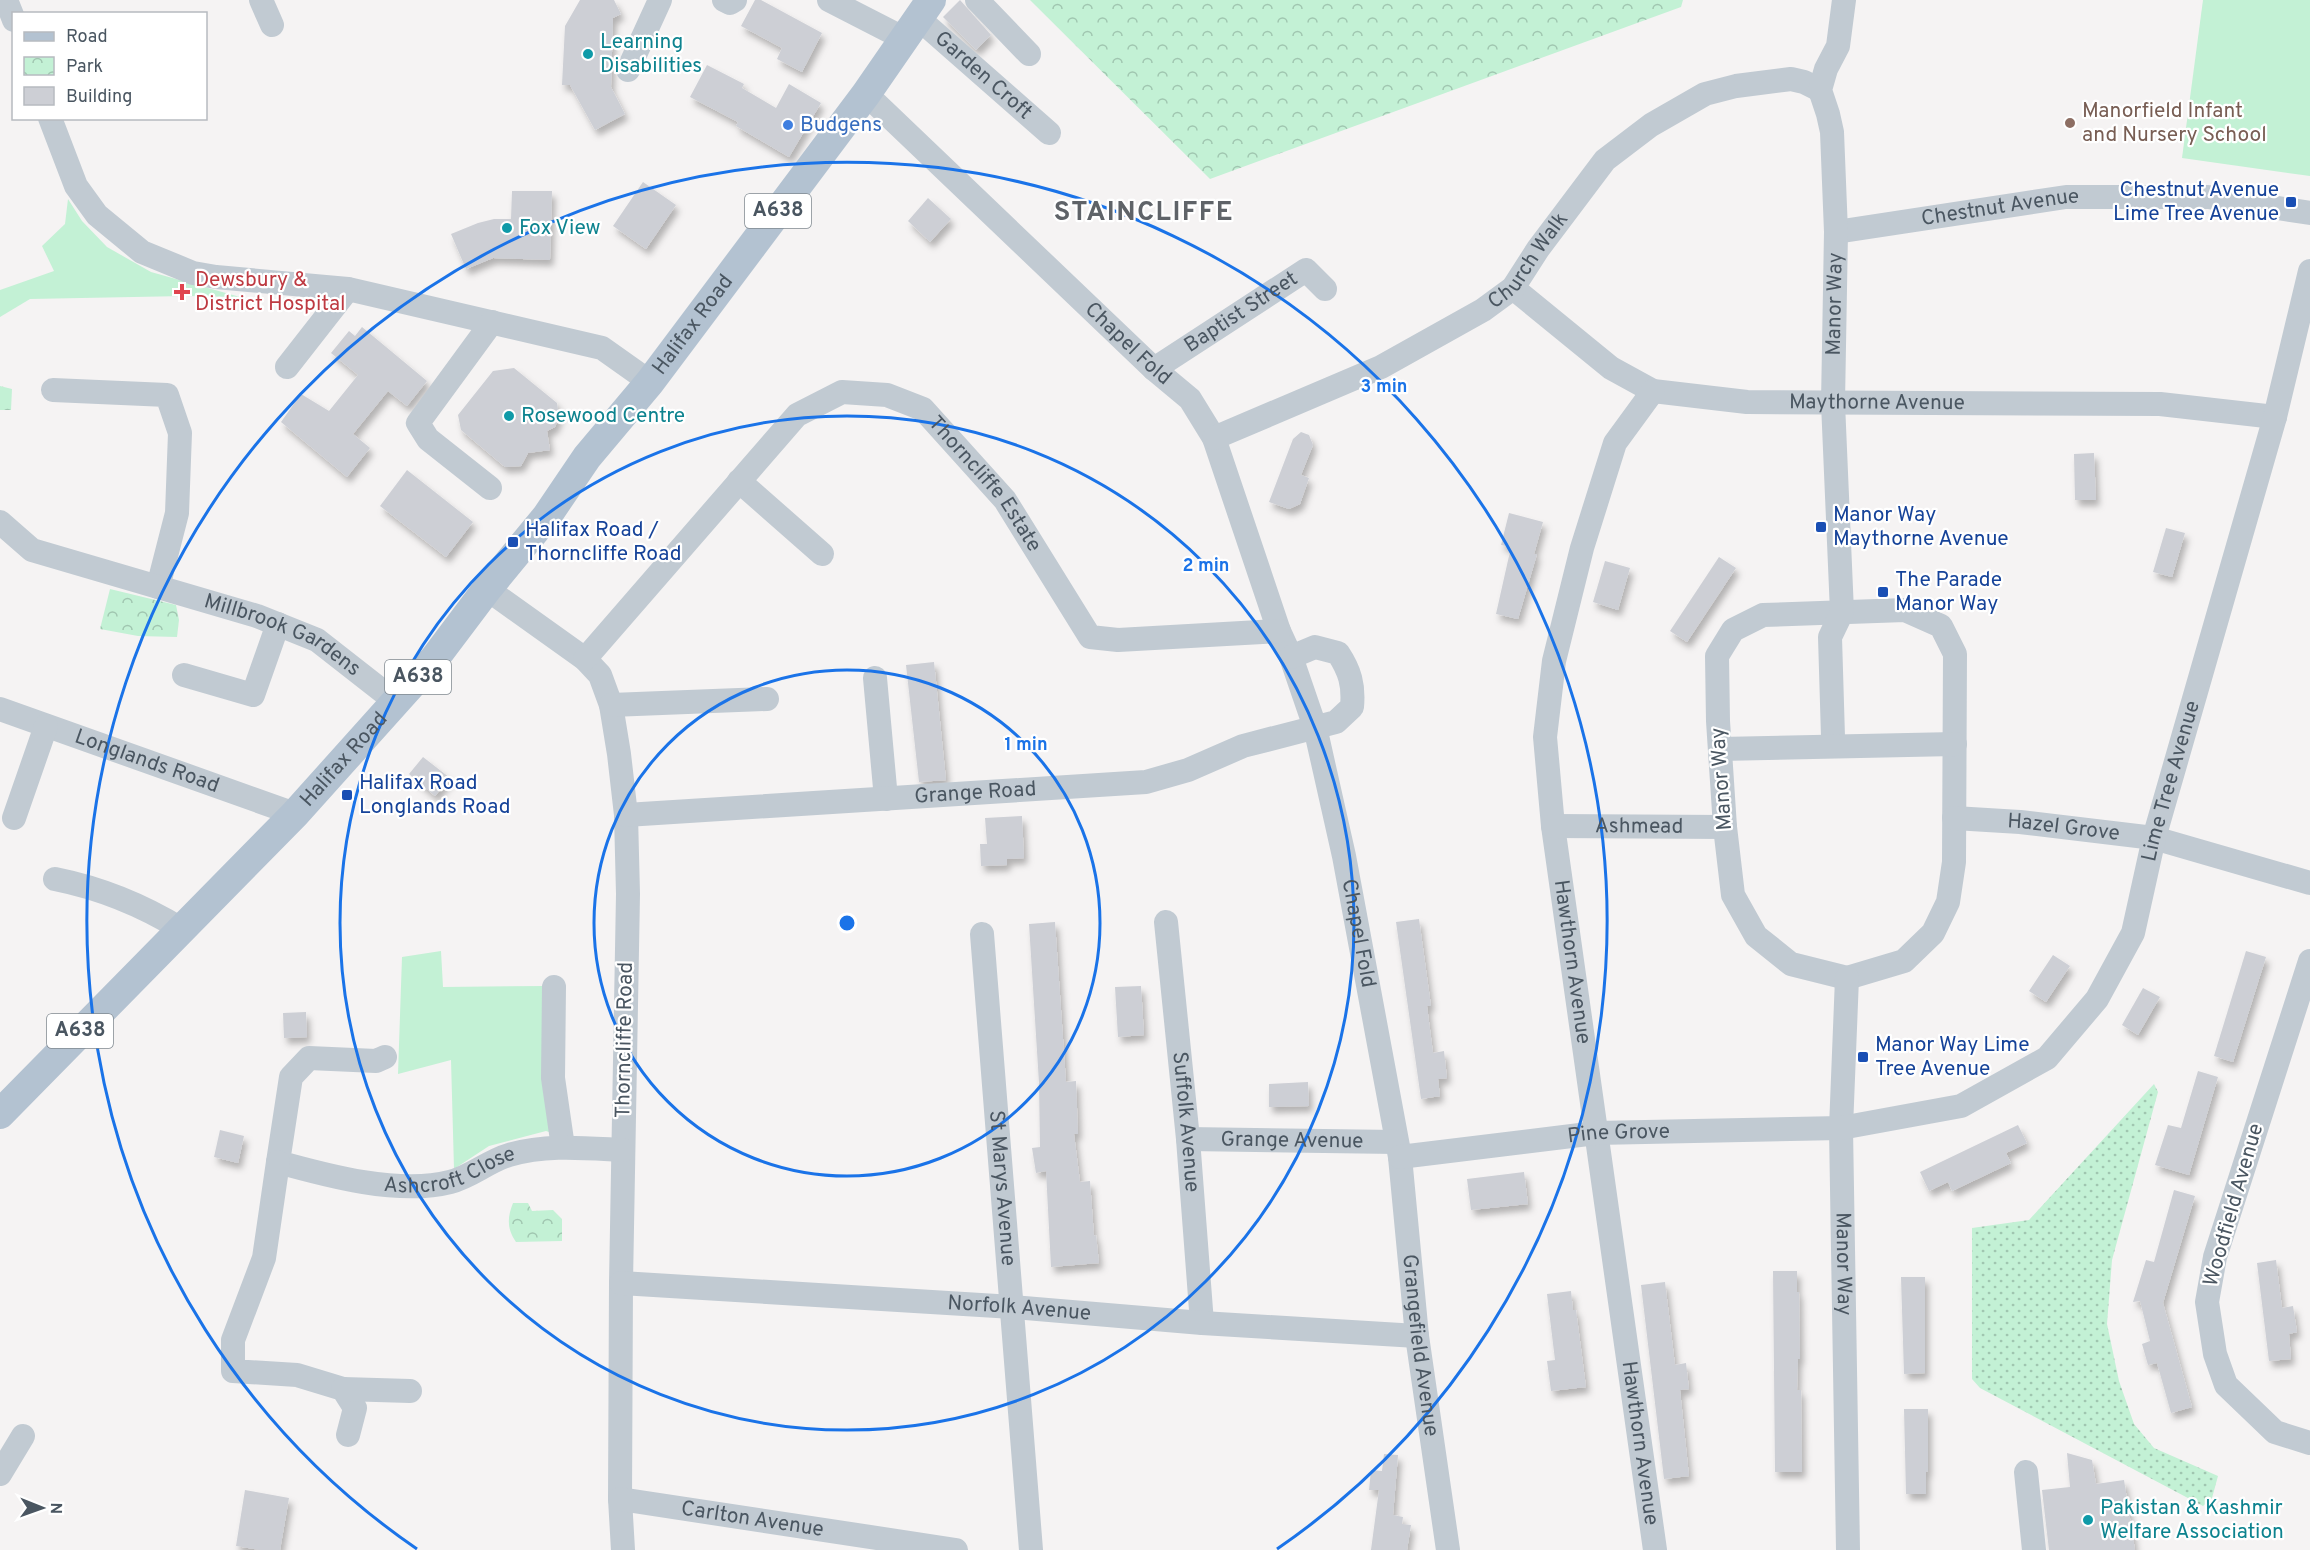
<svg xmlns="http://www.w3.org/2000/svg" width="2310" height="1550" font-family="Overpass,sans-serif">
<defs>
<pattern id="park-crowns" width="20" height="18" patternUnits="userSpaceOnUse" patternTransform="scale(1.5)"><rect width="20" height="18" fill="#c3f1d5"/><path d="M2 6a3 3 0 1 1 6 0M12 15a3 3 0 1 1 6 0" fill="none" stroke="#a0c6b0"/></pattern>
<pattern id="garden-dots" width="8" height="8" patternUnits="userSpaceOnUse" patternTransform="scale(1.5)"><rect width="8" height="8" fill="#c3f1d5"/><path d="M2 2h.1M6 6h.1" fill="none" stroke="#a0c6b0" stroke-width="1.8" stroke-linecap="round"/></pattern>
<filter id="shadow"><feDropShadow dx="3.5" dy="6" stdDeviation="3" flood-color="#0004"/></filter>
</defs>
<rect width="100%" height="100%" fill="#f5f3f3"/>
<!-- grass -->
<g fill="#c3f1d5">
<path d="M2203,0h107v176l-128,-18z"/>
<path d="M68,199l14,22 25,26 44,25 89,25 -55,-1 -155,3 -30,18v-27l54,-19 -12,-25 23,-22z"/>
<path d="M441,951l2,36 102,-1 7,147 -6,-2 -57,15 -35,23 -3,-109 -53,14 4,-117z"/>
</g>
<!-- park -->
<g fill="url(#park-crowns)">
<path d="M1030,0h653l-2,7 -471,172z"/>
<path d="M0,386l12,3 -1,21h-11z"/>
<path d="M110,589l66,16 3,15 -2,17 -39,-1 -38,-7z"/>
<path d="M513,1203h15l4,8 21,-1 9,9v22l-46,1c-9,-13 -9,-24 -3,-39z"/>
</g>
<!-- garden -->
<path fill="url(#garden-dots)" d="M2154,1084l4,8 -46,168 -5,64 12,57 15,43 20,24 64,28 -6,22 -9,8 -223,-118 -8,-9v-151l57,-8z"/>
<!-- building -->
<g fill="#cdcfd5" filter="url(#shadow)">
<path d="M580,0h34l7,14 -8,4 -2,69 14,27 -30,16 -25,-45h-8l3,-59z"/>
<path d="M755,0h6l61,33 -20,39 -25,-13 5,-11 -41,-22z"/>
<path d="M960,0l31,35 -15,15 -33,-33z"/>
<path d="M707,65l37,19 -2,4 34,20 13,-24 32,19 -32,54 -53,-31 2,-4 -48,-25z"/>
<path d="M643,182l33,23 -30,44 -33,-23z"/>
<path d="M512,191h40l-2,69 -57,-2 -27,11 -15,-35 27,-11 16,-4h17z"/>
<path d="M928,198l23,21 -21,23 -22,-21z"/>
<path d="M362,327l65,54 -20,25 -19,-15 -35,43 17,14 -23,29 -66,-55 20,-28 28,17 29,-36 -27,-22 18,-22 6,5z"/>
<path d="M514,368l43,35 2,14 -4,10 -8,4 3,19 -22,3 -7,13 -16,1 -44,-37 -3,-15 35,-44z"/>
<path d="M1301,432l8,3 4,10 -12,30 8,3 -9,26 -11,5 -20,-7 24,-63z"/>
<path d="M2094,453l2,47h-21l-1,-46z"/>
<path d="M407,470l66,52 -27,35 -66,-51z"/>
<path d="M1509,513l34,9 -9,32h3l-19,65 -22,-5 15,-67 -10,-2z"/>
<path d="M2166,528l19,5 -13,44 -19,-5z"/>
<path d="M1719,557l17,11 -49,74 -17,-11z"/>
<path d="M1605,561l25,7 -12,42 -25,-8z"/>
<path d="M934,662l12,118 -27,2 -13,-117z"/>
<path d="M423,757l27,21 -15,18 -26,-22z"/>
<path d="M1022,816l2,42 -17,1v6l-26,1 -1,-22h7l-2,-26z"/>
<path d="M1419,919l12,87h-4l6,47 11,-2 3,27 -9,1 2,17 -19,3 -25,-177z"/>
<path d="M1055,922l11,160 10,-1 2,53h-4l6,48 10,-1 4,55 2,-1 3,28 -48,4 -5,-96 -10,2 -4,-25 8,-1 -1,-64 -10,-159z"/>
<path d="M2246,951l20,6 -33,105 -19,-6z"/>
<path d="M2053,955l17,11 -24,36 -17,-11z"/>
<path d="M1141,986l3,49 -26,2 -3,-50z"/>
<path d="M2143,988l17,9 -22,38 -16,-10z"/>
<path d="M306,1012l1,25 -23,1 -1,-25z"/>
<path d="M2198,1071l20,6 -29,98 -34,-10 13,-40 13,3z"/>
<path d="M1308,1082l1,24 -40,1v-23z"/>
<path d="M2018,1125l9,18 -21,10 5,10 -59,28 -4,-9 -19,9 -9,-19z"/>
<path d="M220,1130l24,6 -6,27 -24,-6z"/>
<path d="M1524,1172l4,32 -57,6 -4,-31z"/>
<path d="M2174,1190l21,6 -32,107 29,104 -21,6 -14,-50 -9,2 -6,-21 8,-3 -10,-40 -7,1 13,-42 8,2z"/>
<path d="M2276,1260l6,48 11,-2 4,26 -8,2 2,25 -22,2 -12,-98z"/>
<path d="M1773,1271h24v21h2l1,67h-2l-1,31h4l1,82h-27z"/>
<path d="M1901,1277h24v96l-21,1z"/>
<path d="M1665,1282l10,83 11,-2 3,26 -9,1 9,86 -25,3 -23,-194z"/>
<path d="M1571,1291l2,19h3l10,77 -35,4 -4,-30 8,-1 -8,-66z"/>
<path d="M1904,1409h24v62l-2,1v22h-20z"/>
<path d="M2067,1453l25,7 4,24 28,-4 11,70h-86l-7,-60 28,-3z"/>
<path d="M1384,1454l14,1 -5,60 10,2 -1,7 9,1 -4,25h-36l8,-60h-10l2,-20 11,1z"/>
<path d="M245,1490l44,8 -9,52h-20l-24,-4z"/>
</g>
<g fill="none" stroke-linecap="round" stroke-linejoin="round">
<!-- minor -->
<g stroke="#c1cad2" stroke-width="24">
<path d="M6,0l8,20"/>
<path d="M261,0l11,25"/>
<path d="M724,0l6,3 5,-3"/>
<path d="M829,0l74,38"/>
<path d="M977,0l52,54"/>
<path id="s1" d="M918,18l131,115"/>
<path d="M628,70l32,-70"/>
<path id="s2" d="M866,94l288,275 36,30 24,39 65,193 12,26 24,70 29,129 56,301 17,179 31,214"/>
<path d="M50,118l26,68 21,29 45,37 51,21 23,4 132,12 254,59 48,34"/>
<path id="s3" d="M1836,232l230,-35h142l102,16"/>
<path id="s4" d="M1513,288l98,80 42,23 94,11 413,2 115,13"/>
<path d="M287,367l61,-78"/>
<path id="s5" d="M1154,369l152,-99 19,19"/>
<path d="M53,390l114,5 13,38 -3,80 -19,74"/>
<path id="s6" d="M1653,391l-38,52 -33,105 -28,113 -9,76 8,89 102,724"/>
<path id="s7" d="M1214,438l167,-71 102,-57 30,-22 25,-39 67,-89 46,-35 54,-31 31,-8 55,-7 13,3 16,8"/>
<path d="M739,481l83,73"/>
<path d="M490,488l-62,-49 -10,-16 74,-101"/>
<path id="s8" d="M0,522l32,28 225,66 60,24 78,61"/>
<path d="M487,589l98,70 15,16 11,30 8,49 7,61 2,79 -7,389 -1,216 3,51"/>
<path d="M1905,610l36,16 14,28 -1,208 -6,40 -15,31 -29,28 -57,17 -56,-14 -35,-28 -23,-41 -8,-68 -7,-106 -1,-65 16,-26 30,-15z"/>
<path id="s9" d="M585,659l212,-244 45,-23 45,3 36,14 82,91 85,137 28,3 161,-9"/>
<path d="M184,675l69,20 25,-71"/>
<path d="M875,678l11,121"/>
<path d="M611,705l156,-6"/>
<path id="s10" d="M0,709l295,105"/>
<path id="s11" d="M1833,737l-3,-100 12,-25 -9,-209 3,-171 -4,-100 -4,-18 -8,-24 6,-21 12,-23 6,-46"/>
<path d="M1720,749l235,-5"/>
<path id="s12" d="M626,815l520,-33 42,-12 55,-24 93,-24 16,-15c2,-22 -2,-36 -14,-54l-23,-6 -24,10"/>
<path d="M14,818l32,-92"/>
<path id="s13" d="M1954,818l66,4 134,16 156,45"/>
<path id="s14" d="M1553,826l172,1"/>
<path d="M55,879c45,9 87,26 126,50"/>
<path id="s15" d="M1166,922l22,217 14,184"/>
<path id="s16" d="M982,934l49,616"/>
<path d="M2310,961l-95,296 -8,45 8,52 11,31 49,47 35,11"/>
<path id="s17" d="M1847,978l-6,150 7,422"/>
<path d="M554,987l-1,91 10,69"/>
<path id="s18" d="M385,1057l-9,4 -67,-3 -18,19 -13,85c50,14 121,33 172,20 21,-5 38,-21 59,-27 37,-11 75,-7 114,-5"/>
<path id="s19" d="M1188,1139l208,3"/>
<path id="s20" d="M1400,1157l196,-24 245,-5 120,-22 86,-48 50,-59 36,-66 21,-95 121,-421 35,-146"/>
<path d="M278,1162l-14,96 -31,82v31l64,4 46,14 12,19 -7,27"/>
<path id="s21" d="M621,1283l392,24 189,16 215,13"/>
<path d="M343,1389l67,2"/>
<path d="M2026,1472l8,78"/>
<path d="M0,1474l23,-38"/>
<path id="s22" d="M620,1499l336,51"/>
</g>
<!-- major -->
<path stroke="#b3c2d1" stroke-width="30" id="s23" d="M0,1114l295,-300 140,-156 52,-69 60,-73 40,-59 63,-75 216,-288 65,-94"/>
</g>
<!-- distance rings -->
<g fill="none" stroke="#1a73e8" stroke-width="3">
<circle cx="847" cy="923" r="253"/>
<circle cx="847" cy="923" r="507"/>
<path d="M417 1549A760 760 0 1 1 1277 1549"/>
</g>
<!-- markers -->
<g fill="#0f9aa8" stroke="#fff" stroke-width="2">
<circle cx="588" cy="54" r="6"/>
<circle cx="507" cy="228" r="6"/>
<circle cx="509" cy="416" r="6"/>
<circle cx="2088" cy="1520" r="6"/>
</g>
<circle fill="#8d6e63" stroke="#fff" stroke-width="2" cx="2070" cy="123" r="6"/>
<circle fill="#3f7fe0" stroke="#fff" stroke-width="2" cx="788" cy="125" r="6"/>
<g fill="#1a4fb4" stroke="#fff" stroke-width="2">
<rect x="2285" y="196" width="12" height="12" rx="3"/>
<rect x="1815" y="521" width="12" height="12" rx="3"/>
<rect x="507" y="536" width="12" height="12" rx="3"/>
<rect x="1877" y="586" width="12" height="12" rx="3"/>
<rect x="341" y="789" width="12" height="12" rx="3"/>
<rect x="1857" y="1051" width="12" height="12" rx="3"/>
</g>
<path fill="#e0444e" stroke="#fff" stroke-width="2" d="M179 283h6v6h6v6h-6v6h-6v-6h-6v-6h6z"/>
<g text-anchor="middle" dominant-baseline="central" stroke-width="4.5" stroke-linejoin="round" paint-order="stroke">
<!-- shield labels -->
<g fill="#fff" stroke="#808990" stroke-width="1.5">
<rect x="745" y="194" width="66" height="34" rx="4.5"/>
<rect x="385" y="660" width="66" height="34" rx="4.5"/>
<rect x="47" y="1014" width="66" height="34" rx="4.5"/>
</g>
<g font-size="20" font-weight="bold" fill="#4a5661">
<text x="778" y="211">A638</text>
<text x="418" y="677">A638</text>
<text x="80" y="1031">A638</text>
</g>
<!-- culture labels -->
<g font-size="21" fill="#0d838f" stroke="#fff" text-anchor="start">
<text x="600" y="42">Learning<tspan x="600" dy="24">Disabilities</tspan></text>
<text x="519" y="228">Fox View</text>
<text x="521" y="416">Rosewood Centre</text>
<text x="2100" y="1508">Pakistan &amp; Kashmir<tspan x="2100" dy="24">Welfare Association</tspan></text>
</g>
<!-- street labels -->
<g font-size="21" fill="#4a5661" stroke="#fff">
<text stroke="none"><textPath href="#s1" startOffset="87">Garden Croft</textPath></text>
<text stroke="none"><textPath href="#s3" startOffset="166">Chestnut Avenue</textPath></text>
<text stroke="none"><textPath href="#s7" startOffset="366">Church Walk</textPath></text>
<text stroke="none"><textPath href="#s11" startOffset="436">Manor Way</textPath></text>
<text stroke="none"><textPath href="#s5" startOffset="104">Baptist Street</textPath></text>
<text stroke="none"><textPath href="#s23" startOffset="1052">Halifax Road</textPath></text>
<text stroke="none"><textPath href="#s2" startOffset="362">Chapel Fold</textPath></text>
<text stroke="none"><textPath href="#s4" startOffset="399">Maythorne Avenue</textPath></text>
<text stroke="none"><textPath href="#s9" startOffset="555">Thorncliffe Estate</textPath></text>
<text stroke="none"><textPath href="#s8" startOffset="308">Millbrook Gardens</textPath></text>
<text stroke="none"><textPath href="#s23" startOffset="494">Halifax Road</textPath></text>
<text stroke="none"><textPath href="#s10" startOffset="156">Longlands Road</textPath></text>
<text transform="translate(1722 779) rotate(-94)">Manor Way</text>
<text stroke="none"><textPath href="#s20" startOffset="972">Lime Tree Avenue</textPath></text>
<text stroke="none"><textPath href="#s12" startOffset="350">Grange Road</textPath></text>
<text stroke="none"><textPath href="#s14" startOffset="86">Ashmead</textPath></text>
<text stroke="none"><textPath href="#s13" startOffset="110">Hazel Grove</textPath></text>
<text stroke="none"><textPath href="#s2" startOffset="1008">Chapel Fold</textPath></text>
<text stroke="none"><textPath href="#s6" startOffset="594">Hawthorn Avenue</textPath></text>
<text transform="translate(625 1040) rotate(-89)">Thorncliffe Road</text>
<text stroke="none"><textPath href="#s15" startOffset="201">Suffolk Avenue</textPath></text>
<text stroke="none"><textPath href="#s20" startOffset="220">Pine Grove</textPath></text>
<text stroke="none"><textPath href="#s19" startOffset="104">Grange Avenue</textPath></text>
<text stroke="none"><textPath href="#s18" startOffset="366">Ashcroft Close</textPath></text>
<text stroke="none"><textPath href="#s16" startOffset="255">St Marys Avenue</textPath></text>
<text transform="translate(2234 1205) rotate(-74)">Woodfield Avenue</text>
<text stroke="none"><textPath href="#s17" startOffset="286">Manor Way</textPath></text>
<text stroke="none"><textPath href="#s21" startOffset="399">Norfolk Avenue</textPath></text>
<text stroke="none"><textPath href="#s2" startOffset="1425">Grangefield Avenue</textPath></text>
<text stroke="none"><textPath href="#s6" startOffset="1080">Hawthorn Avenue</textPath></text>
<text stroke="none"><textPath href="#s22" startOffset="134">Carlton Avenue</textPath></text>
</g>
<!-- education labels -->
<g font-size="21" fill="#785e54" stroke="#fff" text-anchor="start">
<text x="2082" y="111">Manorfield Infant<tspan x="2082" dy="24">and Nursery School</tspan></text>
</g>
<!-- shop labels -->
<g font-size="21" fill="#366cbe" stroke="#fff" text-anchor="start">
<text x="800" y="125">Budgens</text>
</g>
<!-- transit labels -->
<g font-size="21" fill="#164399" stroke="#fff" text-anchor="start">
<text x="2279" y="190" text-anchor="end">Chestnut Avenue<tspan x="2279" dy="24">Lime Tree Avenue</tspan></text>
<text x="1833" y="515">Manor Way<tspan x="1833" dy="24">Maythorne Avenue</tspan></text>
<text x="525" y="530">Halifax Road /<tspan x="525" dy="24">Thorncliffe Road</tspan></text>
<text x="1895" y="580">The Parade<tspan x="1895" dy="24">Manor Way</tspan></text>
<text x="359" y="783">Halifax Road<tspan x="359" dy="24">Longlands Road</tspan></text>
<text x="1875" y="1045">Manor Way Lime<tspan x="1875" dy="24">Tree Avenue</tspan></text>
</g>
<!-- health labels -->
<g font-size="21" fill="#be3a42" stroke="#fff" text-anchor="start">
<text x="195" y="280">Dewsbury &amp;<tspan x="195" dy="24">District Hospital</tspan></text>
</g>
<!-- district labels -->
<g font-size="27" font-weight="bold" letter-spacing="1.5" fill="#5f6368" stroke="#fff">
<text x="1144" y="213">STAINCLIFFE</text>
</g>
</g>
<circle cx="847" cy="923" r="9" fill="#1a73e8" stroke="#fff" stroke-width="3"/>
<g font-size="18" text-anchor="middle" font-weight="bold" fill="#1a73e8" stroke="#fff" stroke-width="4.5" stroke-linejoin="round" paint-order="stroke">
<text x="1384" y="392">3 min</text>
<text x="1206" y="571">2 min</text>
<text x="1026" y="750">1 min</text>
</g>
<!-- legend -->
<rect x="12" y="12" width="195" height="108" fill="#ffffff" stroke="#b7bbc0" stroke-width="1.5"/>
<rect x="24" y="32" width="30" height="9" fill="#b3c2d1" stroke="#b7bbc0" stroke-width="1.5"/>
<text x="66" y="42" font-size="18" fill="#4a5661">Road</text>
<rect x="24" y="57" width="30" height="18" fill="url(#park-crowns)" stroke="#b7bbc0" stroke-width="1.5"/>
<text x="66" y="72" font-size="18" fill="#4a5661">Park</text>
<rect x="24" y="87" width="30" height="18" fill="#cdcfd5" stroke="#b7bbc0" stroke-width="1.5"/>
<text x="66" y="102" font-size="18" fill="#4a5661">Building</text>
<!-- north arrow -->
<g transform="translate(42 1508) rotate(91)" stroke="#ffffff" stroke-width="4.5" paint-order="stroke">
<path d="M0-4.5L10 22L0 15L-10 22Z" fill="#4a5661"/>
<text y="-9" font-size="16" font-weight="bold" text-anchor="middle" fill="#4a5661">N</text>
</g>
</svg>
